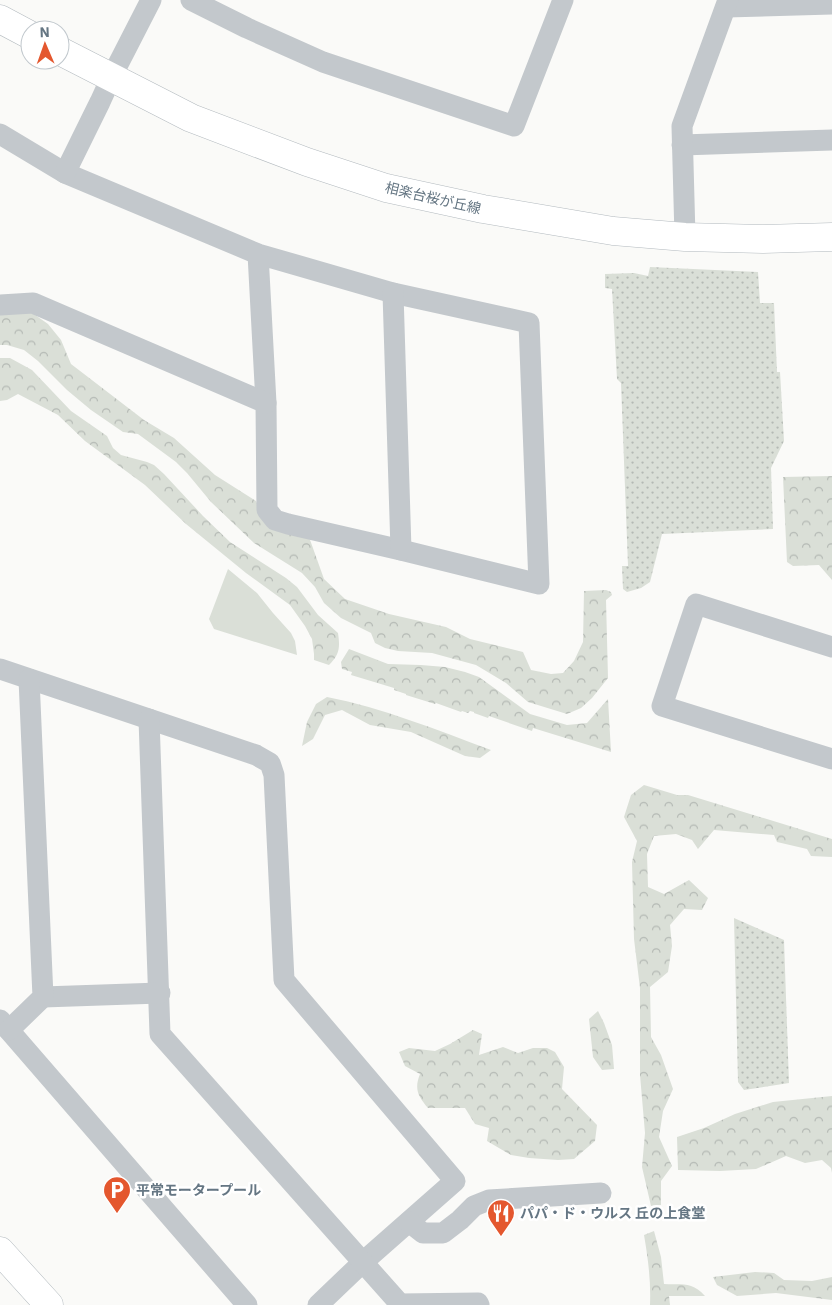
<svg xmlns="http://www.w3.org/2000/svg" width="832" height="1305" font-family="'IBM Plex Sans','Noto Sans JP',sans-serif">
<defs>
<pattern id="forest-crowns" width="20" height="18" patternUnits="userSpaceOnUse" patternTransform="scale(1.25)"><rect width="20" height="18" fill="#dadfd7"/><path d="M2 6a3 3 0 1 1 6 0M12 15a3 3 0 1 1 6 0" fill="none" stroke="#b4b9b4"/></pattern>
<pattern id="park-dots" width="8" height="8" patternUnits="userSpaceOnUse" patternTransform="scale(1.25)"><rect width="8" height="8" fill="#dadfd7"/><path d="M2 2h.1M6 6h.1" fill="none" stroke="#b4b9b4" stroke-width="1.8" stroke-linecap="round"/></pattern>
</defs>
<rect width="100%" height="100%" fill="#fafaf8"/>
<!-- green -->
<path fill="#dadfd7" d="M228,569l29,24 16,20 18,20 4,8 2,14 -83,-26 -5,-10z"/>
<!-- forest -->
<g fill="url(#forest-crowns)">
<path d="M31,312l17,12 13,16 10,24 73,56 30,18 41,37 41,26 13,26 40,10 15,42 21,20 44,15 57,13 24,12 53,13 8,18 20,4 12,-1 11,-12 9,-19 1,-51 22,-1 5,2 1,3 -6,5 2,78 -16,20 -11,10 -14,6 -39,-12 -22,-19 -30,-18 -44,-12 -34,-2 -13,-3 -10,-5 -4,-10 -30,-15 -17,-15 -9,-16 -13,-14 -48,-30 -43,-41 -24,-29 -11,-11 -38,-28 -15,-2 -32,-22 -24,-20 -29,-29 -14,-11 -17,-5h-7v-31z"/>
<path d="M0,358h10l22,12 39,41 36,25 6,12 8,7 26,7 7,3 10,9 39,42 27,26 56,36 11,9 21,28 20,18c2,14 2,21 -9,32l-15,-5v-6l-2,-15 -7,-13 -15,-21 -44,-32 -60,-49 -41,-39 -60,-44 -27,-26 -40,-21 -11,6 -7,1z"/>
<path d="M832,476v104l-13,-15 -26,1 -6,-4 -4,-85z"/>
<path d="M349,649l39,15 33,1 24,2 20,5 14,5 51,37 37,11 20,-2 21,-24 3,53 -78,-24 -1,3 -43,-15 -1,2 -14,-5v-1l-4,-1 -2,2 -6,-2 -1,1 -25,-9 -1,1 -29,-9v-1l-12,-4v-2l-43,-13 1,-3 -10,-3 -1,-7z"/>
<path d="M327,697c56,11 110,33 164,53l-11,8 -15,-2 -54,-24 -41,-7 -28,-15 -17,5 -12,24 -11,7 5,-24 9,-18z"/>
<path d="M644,785l33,10h11l144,44v18l-21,-1 -4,-7 -30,-7 -3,-7 -60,-5 -16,19 -6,-9 -16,-6 -22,2 -7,18 1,33 16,7 25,-14 19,18 -6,12 -18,-1 -14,16 2,21 -4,26 -18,15 1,50 10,18 12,34 -10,22 -4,26 13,29 -11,15v24l-10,1 -9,-39 3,-34 -5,-58v-87l-6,-49 -2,-77 5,-21 -13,-24 7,-22z"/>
<path d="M598,1011l6,12 8,22 2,24 -12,1 -9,-13 -4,-38z"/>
<path d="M473,1030l9,4 -3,21 24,-8 15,6 15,-5h14l8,4 9,15 -2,22 35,36 -2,16 -21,18 -16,1 -29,-2 -18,-3 -24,-14 2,-13 -14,-4 -10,-16h-37c-10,-12 -14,-19 -8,-34l-15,-8 -6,-14 10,-4 26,3 15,-7z"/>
<path d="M832,1096v77l-1,-5 -9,-8 -17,3 -19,-7 -30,13 -36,2 -42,-1 -1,-33 27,-9 31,-14 38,-12z"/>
<path d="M654,1231l7,26 3,27c18,1 28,-3 41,12h-36l1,9h-20c1,-24 -2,-47 -6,-70z"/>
<path d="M755,1272l19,1 10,7 28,1 20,-4v23l-56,-7 -39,3 -20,-11 -4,-8z"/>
</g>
<!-- park -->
<g fill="url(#park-dots)">
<path d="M650,267l108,5 2,31h14l3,69h3l4,69 -13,27 2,61 -111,5 -12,48 -9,6 -14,4 -4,-3 -1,-23h6l-7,-183 -4,-4 -5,-90 -7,-1v-14l29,-1 14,3z"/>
<path d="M734,918l50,22 5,143 -45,7 -6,-8z"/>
</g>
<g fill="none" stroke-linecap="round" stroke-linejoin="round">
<!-- secondary casing -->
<g stroke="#b3babf" stroke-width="29">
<g id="secondary">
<path d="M0,19l30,16"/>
<path d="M60,51l131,67 116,44 79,26 97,21 130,22 72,6 78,2 69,-2"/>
<path d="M0,1251l49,54"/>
</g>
</g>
<!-- street -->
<g stroke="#c3c8cc" stroke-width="21">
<path d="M191,0l56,28 76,34 191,64 49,-126"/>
<path d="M726,7l106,-3"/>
<path d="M0,134l65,39 193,81 135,39 136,30 10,261 -138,-34 -113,-26 -13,-4 -8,-10 -1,-107 -8,-149"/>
<path d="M682,145l150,-5"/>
<path d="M65,173l35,-71 11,-24 40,-78"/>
<path d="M685,237l-3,-111 46,-126"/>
<path d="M393,293l8,257"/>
<path d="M0,305l33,-2 233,100"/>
<path d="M832,647l-136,-43 -34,102 170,53"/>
<path d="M0,669l256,86 14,8 4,12 10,205 171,201 -92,81 -45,43"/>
<path d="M149,719l11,315 240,270 78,-1 1,2"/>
<path d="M43,997l117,-4"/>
<path d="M0,1020l247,285"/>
<path d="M9,1030l34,-33 -14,-318"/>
<path d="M409,1222l14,11h20l17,-13 14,-14 15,-6 112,-7"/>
</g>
<!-- secondary -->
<use href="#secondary" stroke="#fff" stroke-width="28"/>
</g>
<!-- icons -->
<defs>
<g id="parking-pin" transform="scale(1.4375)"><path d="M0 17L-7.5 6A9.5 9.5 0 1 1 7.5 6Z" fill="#e4572e" stroke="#fff"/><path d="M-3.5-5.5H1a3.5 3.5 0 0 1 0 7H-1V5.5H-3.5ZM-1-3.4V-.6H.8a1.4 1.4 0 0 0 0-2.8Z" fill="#fff"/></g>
<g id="restaurant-pin" transform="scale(1.4375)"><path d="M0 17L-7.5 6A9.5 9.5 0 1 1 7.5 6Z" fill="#e4572e" stroke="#fff"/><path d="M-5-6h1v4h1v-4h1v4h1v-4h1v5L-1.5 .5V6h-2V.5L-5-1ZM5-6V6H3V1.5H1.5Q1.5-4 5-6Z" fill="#fff"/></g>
</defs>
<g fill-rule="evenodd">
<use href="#parking-pin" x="117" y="1190"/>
<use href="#restaurant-pin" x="501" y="1213"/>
</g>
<g text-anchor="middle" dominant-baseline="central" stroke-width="5" stroke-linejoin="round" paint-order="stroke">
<!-- street labels -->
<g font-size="14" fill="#657683" stroke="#fff">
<text transform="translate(433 198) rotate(13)">相楽台桜が丘線</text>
</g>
<!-- poi labels -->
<g font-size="14" font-weight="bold" fill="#657683" stroke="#fff" text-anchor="start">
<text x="136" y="1190">平常モータープール</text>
<text x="520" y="1213">パパ・ド・ウルス 丘の上食堂</text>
</g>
</g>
<!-- north arrow -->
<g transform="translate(45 45) rotate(358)"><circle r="24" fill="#ffffff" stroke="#c1c8cd"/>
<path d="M0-4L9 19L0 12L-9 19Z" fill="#e4572e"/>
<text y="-8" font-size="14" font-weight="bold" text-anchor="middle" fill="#657683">N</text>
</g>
</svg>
